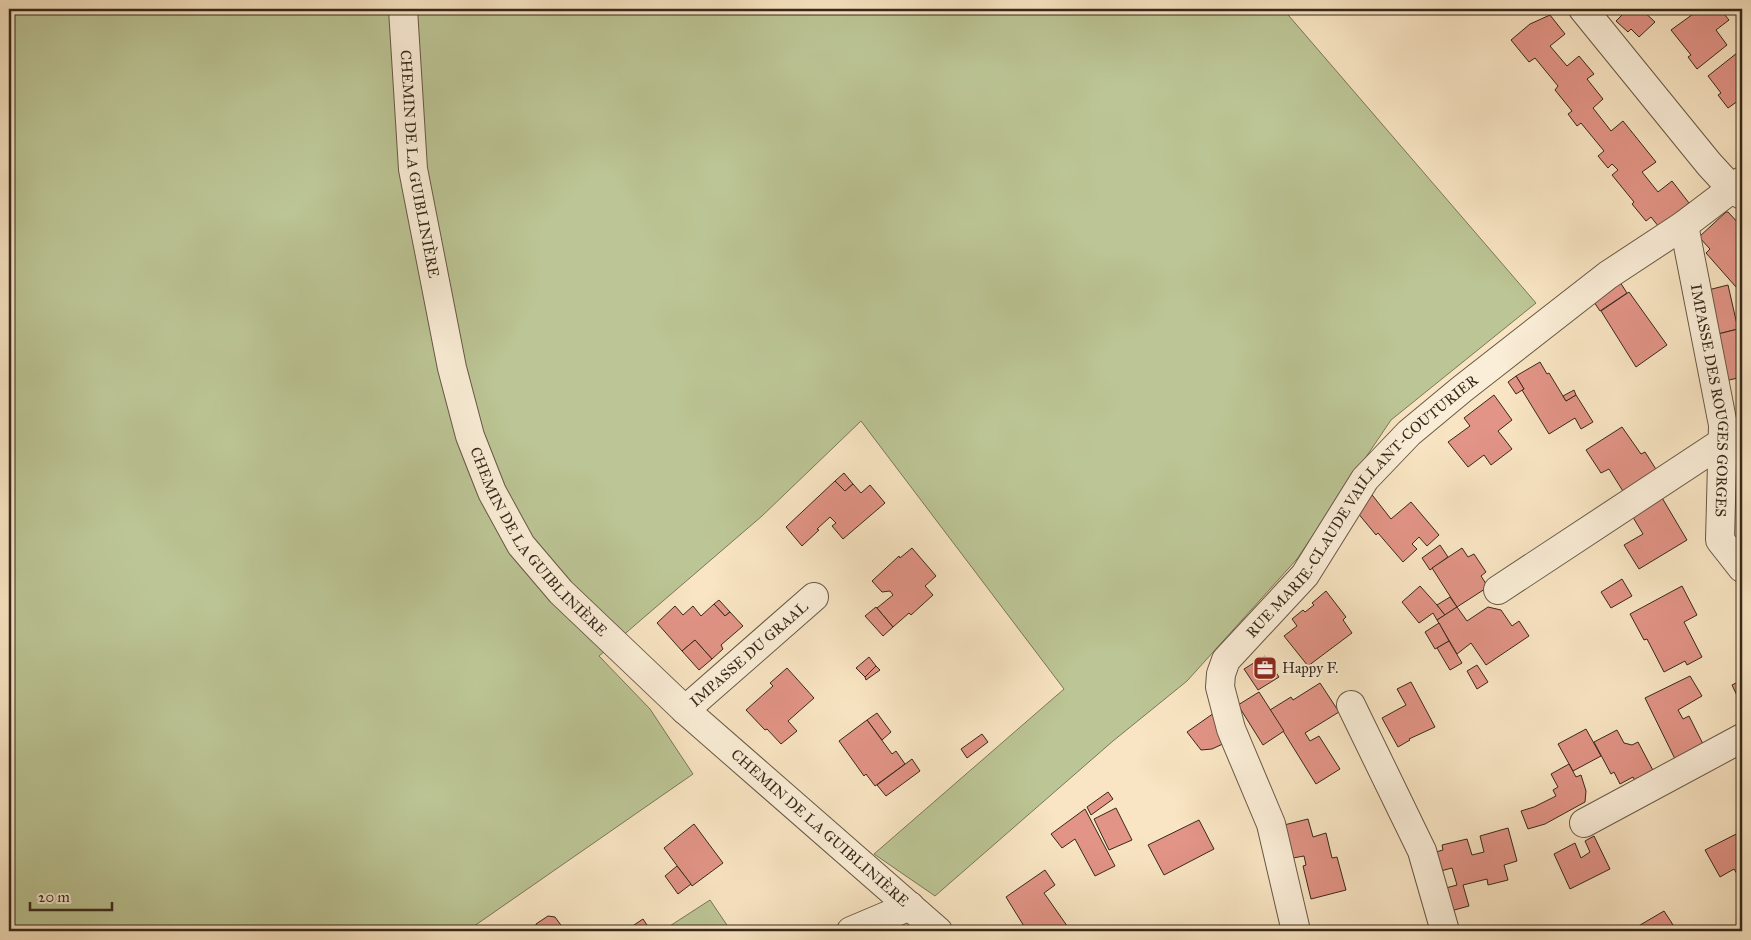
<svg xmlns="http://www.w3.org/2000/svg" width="1751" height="940" font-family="'IM FELL Great Primer',serif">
<rect width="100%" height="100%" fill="#f9e5c3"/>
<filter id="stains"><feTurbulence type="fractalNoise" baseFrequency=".004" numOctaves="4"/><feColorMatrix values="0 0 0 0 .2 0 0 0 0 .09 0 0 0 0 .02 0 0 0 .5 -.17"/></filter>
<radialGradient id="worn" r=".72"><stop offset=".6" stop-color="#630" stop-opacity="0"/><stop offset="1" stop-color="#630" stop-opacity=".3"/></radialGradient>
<!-- green -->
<g fill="#bcc595" stroke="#7a7758">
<path d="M9,9h1274l253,294 -145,117 -94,139 -110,122 -74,60 -178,155 -61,-42 190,-165 -203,-268 -99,95 -163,140 51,53 43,65 -226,157h-458z"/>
<path d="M710,900l21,31h-69z"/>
</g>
<!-- building -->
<g fill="#e29486" stroke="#37291b">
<path d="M1615,9h26l14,13 -16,15 -8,-8 -3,3 -12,-11 6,-6z"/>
<path d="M1700,9h20l9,11 -13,10 11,15 -30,24 -9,-12 3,-2 -20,-25z"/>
<path d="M1550,15l15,19 -15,12 17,20 12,-10 15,18 -7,5 16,20 -10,9 18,23 12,-10 33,41 -14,10 16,20 14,-11 17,22 -30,24 -8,-10 -5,4 -14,-17 2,-2 -22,-27 6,-5 -6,-6 -4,4 -10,-12 6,-5 -23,-28 -4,3 -9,-12 4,-3 -17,-21 3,-4 -23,-28 -6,4 -18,-22 19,-16z"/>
<path d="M1737,53l5,7v38l-14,10 -10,-13 3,-2 -13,-17z"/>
<path d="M1726,212h2l14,15v54l-6,6 -30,-34 4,-4 -11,-12z"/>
<path d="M1618,279l9,14 -27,18 -8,-12z"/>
<path d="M1728,285l10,44 -24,6 -10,-44z"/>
<path d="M1629,292l38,53 -31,22 -35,-56z"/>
<path d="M1738,329l4,15v33l-17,4 -11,-46z"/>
<path d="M1540,362l7,12 2,-1 17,28 10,-6 17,27 -12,7 -6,-11 -26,16 -27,-44 2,-1 -8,-13z"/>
<path d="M1516,376l8,13 -8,5 -8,-12z"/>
<path d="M1574,390l2,5 -10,6 -3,-5z"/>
<path d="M1494,395l18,25 -14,11 14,18 -21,16 -7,-10 -16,12 -20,-25 22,-16 -6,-8z"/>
<path d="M1622,427l19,27 4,-2 14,22 -33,22 -17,-27 -8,4 -15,-23z"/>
<path d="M844,473l9,11 -8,7 -10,-10z"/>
<path d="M835,481l10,10 8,-7 8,9 9,-8 15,18 -42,36 -11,-13 4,-3 -6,-6 -13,12 2,1 -17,16 -16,-19z"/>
<path d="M1369,491l22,28 20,-17 28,33 -12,11 -8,-9 -7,7 5,5 -14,13 -25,-29 -2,2 -19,-23z"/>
<path d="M1658,491l29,49 -48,29 -15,-24 19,-11 -15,-25z"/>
<path d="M1440,545l8,12 -18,13 -8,-12z"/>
<path d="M912,548l24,28 -11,10 8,9 -22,20 -2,-2 -16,14 -16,-19 16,-13 -3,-4 -8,1 -10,-11 27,-25 1,2z"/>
<path d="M1462,548l6,9 6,-3 12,18 -5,4 7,11 -31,20 -25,-39z"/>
<path d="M1622,579l10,17 -21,12 -10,-16z"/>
<path d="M1420,586l17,19 8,10 -8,5 -4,-7 -14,10 -17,-21z"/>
<path d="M1682,586l15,29 -13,7 18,35 -15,8 -2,-4 -21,11 -17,-33 -3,1 -14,-26z"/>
<path d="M1326,591l20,26 -3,3 9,13 -44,33 -24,-30 13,-10 -5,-7 11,-9 2,2 9,-7 -2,-2z"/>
<path d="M1450,597l7,10 -12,8 -8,-10z"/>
<path d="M719,600l11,12 -5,4 -11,-12z"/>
<path d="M714,604l11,12 5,-4 13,14 -22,19 2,4 -11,10 -17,-19 -13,11 -25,-28 18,-17 8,9 10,-9 8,10z"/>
<path d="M876,607l17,20 -10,9 -18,-20z"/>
<path d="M1457,607l10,14 21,-14 13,3 11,16 7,-5 10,15 -43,29 -15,-22 -14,11 -20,-34z"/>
<path d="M1439,623l10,18 -14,8 -10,-17z"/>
<path d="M695,640l17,19 -13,11 -17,-19z"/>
<path d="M1449,641l13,22 -12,7 -13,-22z"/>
<path d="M1265,656l14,21 -21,13 -14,-21z"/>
<path d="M869,657l7,9 -11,11 -9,-9z"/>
<path d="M1477,665l11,17 -11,7 -10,-18z"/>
<path d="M876,666l4,4 -14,10 -1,-3z"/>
<path d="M787,668l27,30 -26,23 9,10 -16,13 -14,-15 -2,1 -19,-20 27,-24 -3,-3z"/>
<path d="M1690,676l12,20 -24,14 5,9 6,-3 15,30 -28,15 -31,-63z"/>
<path d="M1742,680v26l-10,-21z"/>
<path d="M1411,682l24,45 -26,12 1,1 -12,7 -16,-29 24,-13 -9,-16z"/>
<path d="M1320,683l19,29 -34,21 5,8 9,-5 21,33 -24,15 -46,-74 21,-13 2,3z"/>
<path d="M1259,692l25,39 -21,14 -25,-40z"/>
<path d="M877,713l14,19 -9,8 -15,-20z"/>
<path d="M1214,713l13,29 -15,7 -11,1 -14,-18z"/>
<path d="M867,720l25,34 4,-3 9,13 -30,22 -9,-12 -2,2 -25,-35z"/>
<path d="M1586,729l15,27 -28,15 -15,-27z"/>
<path d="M1617,730l7,13 8,2 6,-3 18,34 -20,7 -3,-6 -13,7 -6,-12 -3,2 -17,-32z"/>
<path d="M982,734l6,8 -21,16 -6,-9z"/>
<path d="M912,759l8,12 -34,25 -9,-11z"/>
<path d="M1569,764l7,13 5,-2 5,16 -1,11 -40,22 -17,5 -7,-18 13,-4 22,-11 -3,-6 5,-3 -7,-13z"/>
<path d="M1108,792l5,7 -22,16 -4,-8z"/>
<path d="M1116,808l16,32 -23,10 -15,-31z"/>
<path d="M1085,809l30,57 -20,10 -20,-37 -13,9 -11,-14z"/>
<path d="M1308,819l5,18 13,-4 6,25 5,-1 9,33 -35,9 -8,-33 3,-1 -2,-9 -11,2 -9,-33z"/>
<path d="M1199,820l15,29 -50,26 -16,-30z"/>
<path d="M694,824l29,39 -31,23 -28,-38z"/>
<path d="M1508,828l9,33 -13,4 4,15 -20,5 -1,-6 -24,6 6,21 -22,6 -5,-23 15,-4 -5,-17 -15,4 -5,-19 11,-3 -1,-5 25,-6 5,16 12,-3 -4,-16z"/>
<path d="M1742,831v51l-8,-13 -14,8 -15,-27z"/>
<path d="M1594,836l16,33 -40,20 -16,-35 21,-11 6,15 9,-6 -5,-11z"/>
<path d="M677,866l14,18 -13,10 -13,-18z"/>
<path d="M1045,870l10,15 -11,8 26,37 -1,1h-42l-21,-34z"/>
<path d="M1664,911l13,20h-47z"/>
<path d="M548,916l7,1 8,11v3h-30l3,-2v-5z"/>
<path d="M643,919l8,12h-26z"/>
</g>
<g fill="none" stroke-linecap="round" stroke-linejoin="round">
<!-- minor casing -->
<g stroke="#685845" stroke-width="30">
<g id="minor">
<path id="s1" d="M403,9l10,160 39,199 18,68 22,56 29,53 40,47 124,118 253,221"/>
<path d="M1583,9l126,155 23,25 10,6"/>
<path id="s2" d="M1684,225l39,200 -3,115 22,28"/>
<path d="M1498,590l223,-147"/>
<path d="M1351,705l71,146 23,80"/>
<path id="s3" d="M685,710l129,-113"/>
<path d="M1584,823l158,-85"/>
<path d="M851,931l59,-25"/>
<path id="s4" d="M1296,931l-25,-107 -40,-95 -11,-42 1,-13 5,-14 79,-85 60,-96 44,-46 53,-44 146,-114 76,-50 58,-44"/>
</g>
</g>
<!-- minor -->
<use href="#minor" stroke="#fbeed8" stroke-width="28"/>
</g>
<!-- icons -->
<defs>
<g id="office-square" transform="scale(1.25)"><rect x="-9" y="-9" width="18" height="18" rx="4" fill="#8f2418" stroke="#fbeed8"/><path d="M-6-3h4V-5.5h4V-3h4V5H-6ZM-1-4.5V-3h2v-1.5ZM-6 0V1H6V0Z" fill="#fff"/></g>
</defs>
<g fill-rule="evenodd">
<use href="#office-square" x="1265" y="668"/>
</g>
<g text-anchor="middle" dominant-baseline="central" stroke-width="4" stroke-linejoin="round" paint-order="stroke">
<!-- street labels -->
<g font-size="15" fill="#37291b" stroke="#fbeed8">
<text stroke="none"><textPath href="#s1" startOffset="156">CHEMIN DE LA GUIBLINIÈRE</textPath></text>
<text stroke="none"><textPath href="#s2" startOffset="178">IMPASSE DES ROUGES GORGES</textPath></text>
<text stroke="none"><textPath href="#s4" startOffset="491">RUE MARIE-CLAUDE VAILLANT-COUTURIER</textPath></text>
<text stroke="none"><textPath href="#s1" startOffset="561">CHEMIN DE LA GUIBLINIÈRE</textPath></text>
<text stroke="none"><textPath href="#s3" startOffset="85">IMPASSE DU GRAAL</textPath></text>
<text stroke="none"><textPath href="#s1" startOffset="966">CHEMIN DE LA GUIBLINIÈRE</textPath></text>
</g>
<!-- poi labels -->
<g font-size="15" fill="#37291b" stroke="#fbeed8" text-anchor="start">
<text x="1282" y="668">Happy F.</text>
</g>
</g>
<!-- margin -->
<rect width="1751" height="940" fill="none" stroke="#f9e5c3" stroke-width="30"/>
<rect x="10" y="10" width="1731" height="920" fill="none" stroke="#37291b" stroke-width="2.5"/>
<rect x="15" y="15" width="1721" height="910" fill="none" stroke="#37291b"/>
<!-- scale -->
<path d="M30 902v8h82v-8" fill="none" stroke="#37291b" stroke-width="2.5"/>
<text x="38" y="902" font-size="15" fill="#37291b" stroke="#fbeed8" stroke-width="4" paint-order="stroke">20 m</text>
<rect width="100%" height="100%" filter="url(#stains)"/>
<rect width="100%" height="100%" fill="url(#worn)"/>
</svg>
